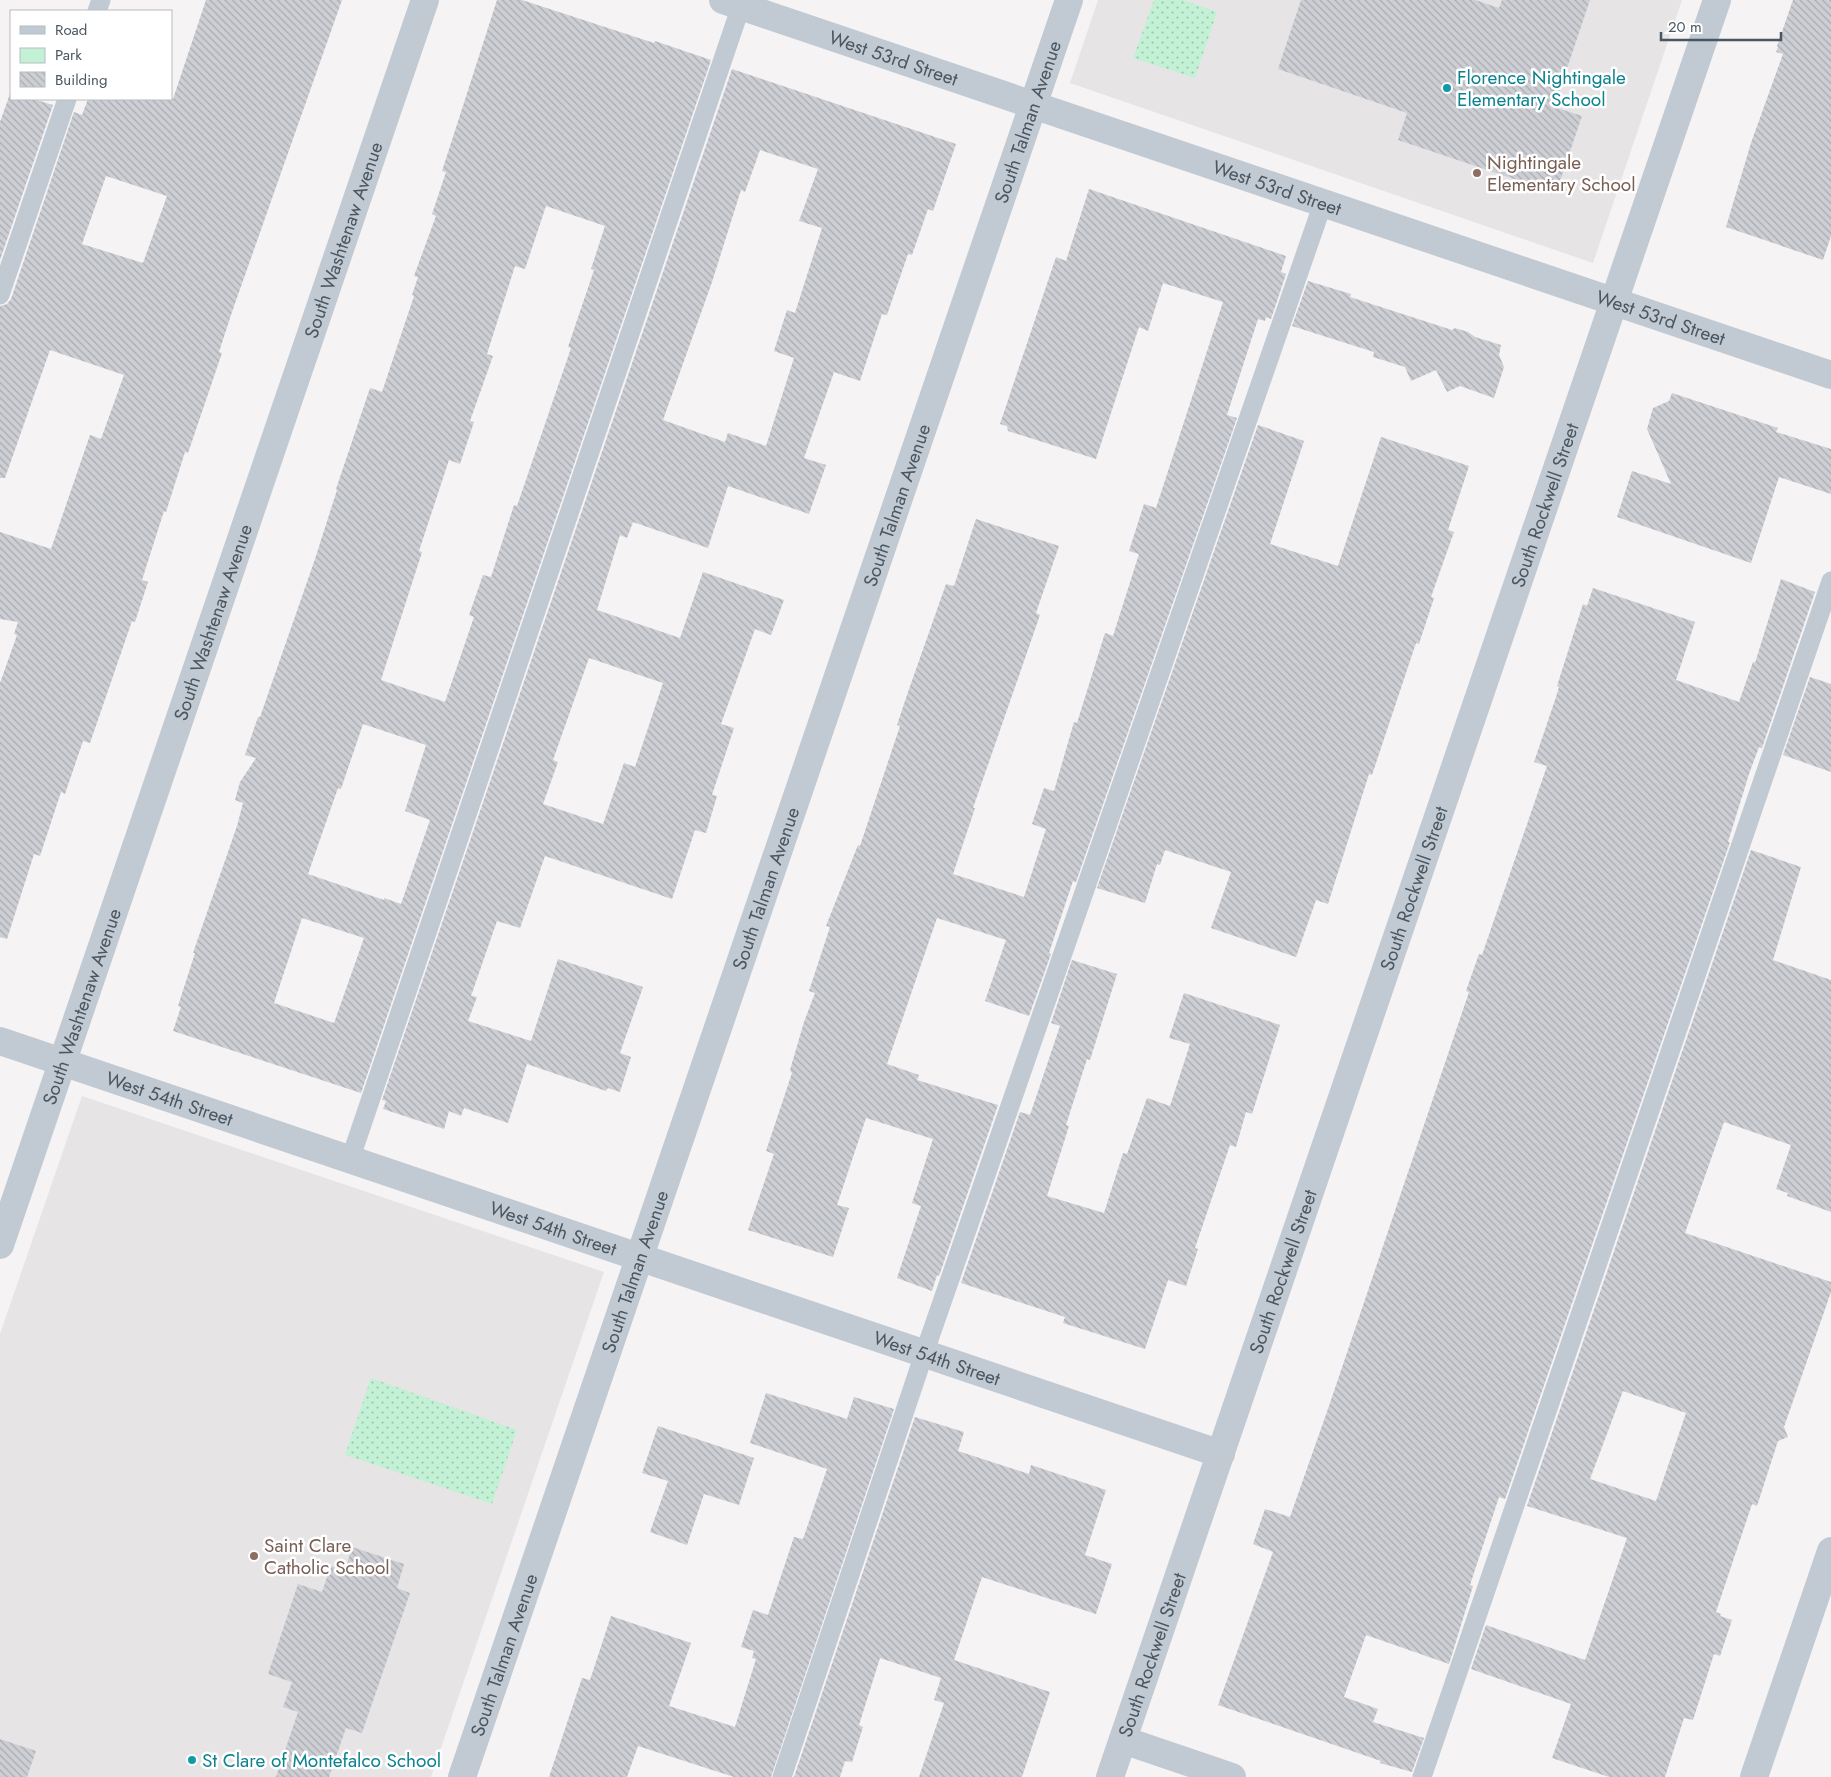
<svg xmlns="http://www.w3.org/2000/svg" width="1831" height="1777" font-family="Jost,sans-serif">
<defs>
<pattern id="green-dots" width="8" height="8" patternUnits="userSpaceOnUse" patternTransform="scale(1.25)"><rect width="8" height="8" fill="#c3f1d5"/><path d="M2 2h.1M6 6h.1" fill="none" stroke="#a0c6b0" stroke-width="1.8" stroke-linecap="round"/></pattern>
<pattern id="building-back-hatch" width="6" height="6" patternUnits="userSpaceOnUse" patternTransform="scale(1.25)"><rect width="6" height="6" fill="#cdcfd5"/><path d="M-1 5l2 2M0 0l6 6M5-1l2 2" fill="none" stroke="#a8abb0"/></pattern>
</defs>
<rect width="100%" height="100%" fill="#f5f3f3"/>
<!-- education -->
<g fill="#e6e4e5">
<path d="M1098,0h584l-89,263 -523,-180z"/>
<path d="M82,1096l522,176 -173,505h-431v-443z"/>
</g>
<!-- green -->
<g fill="url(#green-dots)">
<path d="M1154,0h29l34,12 -22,66 -62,-20z"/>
<path d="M371,1378l146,52 -25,74 -147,-49z"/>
</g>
<!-- building -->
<g fill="url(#building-back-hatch)" fill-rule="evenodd">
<path d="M206,0h136l-110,312 -13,40 3,1 -34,100 -3,-1 -19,60 -2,-1 -22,69 6,2 -13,40 -3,-1 -42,122 -7,-2 -18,53 -4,-2 -21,64 -6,-2 -27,85 -7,-2v-254l17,-48 -3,-1 4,-12 -18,-3v-87l51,17 39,-114 11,4 23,-64 -74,-25 -45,128h-5v-172l7,-2 4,-5 63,-187 8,3 6,-16h85zM106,176l61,20 -24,67 -61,-19z"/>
<path d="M497,0h25l132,43 1,-2 56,19 -350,1033 -188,-62 8,-24 -3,-1 17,-53h-2l44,-127 6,-23 -8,-3 5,-18 16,-24 -11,-3 13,-38h2l54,-155 23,-72 -1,-1 34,-101 12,4 32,-96 -2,-1 6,-18 -4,-1 22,-60 -4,-2 14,-42 -4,-1zM546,206l59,20 -14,43 3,1 -26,77 3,1 -54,158 -3,-1 -23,72 -8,-2 -14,40 5,2 -29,85 -64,-22 41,-128 -3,-1 30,-91 11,4 14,-42 -4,-1 23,-65 -6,-2 28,-88 10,3zM363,724l63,21 -21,66 25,9 -29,84 -17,-6v2l-76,-26 30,-86 3,1zM302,918l62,20 -30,85 -60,-20z"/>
<path d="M1301,0h174l24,8 3,-8h88l-36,107 28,9 -26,77 -158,-53 9,-27 -129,-44z"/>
<path d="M1793,0h38v236l-8,24 -97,-33 25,-84 32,-89 -7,-2 2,-5 -1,-1z"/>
<path d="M732,69l224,75 -23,67 -5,-2 -16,46 -4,-1 -21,61 -5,-1 -22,67 -26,-9 -30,86 22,7 -17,49 -81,-28 -20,62 -75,-26 -6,16 -7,-3 -23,75 83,28 23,-66 81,28 -13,35 -16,-6 -34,95 13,4 -22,67 5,1 -11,37 -11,-3 -23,69 -127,-43 -25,72 -23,-7 -26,75 6,1 -9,24 63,20 27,-82 85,28 -23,66 11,4 -11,35 -12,-4 -2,3 -79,-27 -19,59 -44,-15 -3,8 -12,-5 -5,18 -61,-20 3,-8 -4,-1zM760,150l58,19 -19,52 23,7 -27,85 -8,-3 -13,41 20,7 -28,88 -38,-13 -3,9 -62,-22 49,-138 29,-92 4,2zM589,658l74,25 -28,84 -11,-4 -21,61 -60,-20 15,-42 -5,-2z"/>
<path d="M11,91v8h22l20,6 -53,155v-138z"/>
<path d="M1089,189l197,67 -5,16 5,2 -15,45 -5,-2 -1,4 -7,-2 -31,96 10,3 -161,464 -3,-1 -24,72 2,1 -22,62 -44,-15 21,-61 -69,-22 -50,146 32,11 -2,5 81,25 -59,171 -2,-1 -5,16 -35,-13 24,-72 -9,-3 21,-64 -67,-21 -29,87 12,3 -16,49 -85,-27 26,-76 -8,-3 26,-78 -2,-3 14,-48 11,-29 -6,-2 21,-64 -4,-1 32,-81 2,1 40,-120 -3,-1 11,-33 38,-108 8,2 22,-67 83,27 -23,67 4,2 -67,193h2l-22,66 71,23 22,-68 -14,-5 12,-36 10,3 20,-69 3,1 28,-90 8,3 26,-82 -10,-3 15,-47 12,4 67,-206 -60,-19 -15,48 -9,-4 -43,132 -88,-28 -1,-5 -7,-2 56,-167 10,4z"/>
<path d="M1308,281l43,13 -1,3 102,33 3,-2 13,4 7,5 26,8 -2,10 5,12 -10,31 -34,-12 -13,6 -11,-22 -25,11 -6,-14 -32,-10 1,-5 -82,-26z"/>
<path d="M1672,393l106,35 -2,4 55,17v45l-52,-17 -28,86 -134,-46 15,-46 39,13 -24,-55 6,-21 16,-7z"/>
<path d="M1258,425l46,16 -34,103 68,22 43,-129 88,29 -21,64 6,2 -23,65 3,1 -15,46 -3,-1 -44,132 -3,-1 -41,130 -12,-4 -20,57 -85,-29 20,-56 -66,-22 -5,15 -3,-1 -12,39 -48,-15z"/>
<path d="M1781,579l34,13 -53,156 -3,-1 -10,27 -21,68h2l-225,657 -6,-2 -29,88 3,1 -23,75 -1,3 -83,-29 -22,62 34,12 -5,13 51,16 -12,34 -32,-9 1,-2 -163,-56 55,-153 -20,-8 12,-35 25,8 40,-114 139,-411 -3,-1 13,-37 3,1 65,-189 -13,-4 22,-65 3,-10 -2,-1 26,-82 4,2 6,-18 102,34 -19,58 63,22 14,-40 2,1z"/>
<path d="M1810,677l21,7v88l-48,-17z"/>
<path d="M1751,850l50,17 -28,93 58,20v232l-44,-16 1,-3 -12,-4 15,-44 -67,-23 -39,111 146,49v10l-47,135 4,10 -10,4 -21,65 -5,-2 -36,108 5,2 -1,2 12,4 -12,36 -6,-2 -21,66 -9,-2 -19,59h-56l-57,-19 19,-54 -100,-35 15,-44 99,35 42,-122 -100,-32zM1623,1391l63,22 -30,88 -66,-22z"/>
<path d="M1072,960l45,14 -27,86 -3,-1 -21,66 3,1 -22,70 57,17 19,-60 4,1 20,-56 23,8 20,-62 -21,-6 15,-45 96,32 -28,89 -6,-2 -10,35 -6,-2 -35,103 3,1 -12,37 -18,-6 -23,69 -82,-26 2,-6 -104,-34 59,-171 10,3 30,-89 -9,-3z"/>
<path d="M766,1393l81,26 7,-22 40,12 -123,368h-37l-96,-31 -11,31h-78l33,-99 8,2 21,-64 80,27 -22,63 66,21 21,-68 -4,-1 2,-7 -13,-4 12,-37 15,5 26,-78 9,2 24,-70 -77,-26z"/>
<path d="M915,1417l49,15 -6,19 71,23 2,-9 75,25 -21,65 27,9 -16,50 -114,-37 -28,83 96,32 -28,85h-103l25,-74 -10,-3 7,-22 -61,-20 -21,67 4,2 -11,35 -7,-1 -5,16h-46z"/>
<path d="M658,1426l96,32 -15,47 -35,-11 -17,51 -37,-13 18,-51 -26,-8z"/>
<path d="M352,1547l52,17 -7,24 13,5 -48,140 -16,-5 -17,49h-53l22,-65 -15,-5 9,-25 -24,-8 30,-90 24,8 9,-26 14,5z"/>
<path d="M0,1739l36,12 -9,26h-27z"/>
</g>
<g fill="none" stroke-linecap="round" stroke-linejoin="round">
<!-- lane -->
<g stroke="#c1cad2" stroke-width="19">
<path d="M97,11l4,-11"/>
<path d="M0,295l67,-196"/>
<path d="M350,1160l393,-1160"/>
<path d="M782,1777l142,-423 399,-1151"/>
<path d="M1422,1777l409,-1196"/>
</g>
<!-- street -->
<g stroke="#c1cad2" stroke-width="28">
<path id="s1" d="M723,0l1108,375"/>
<path id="s2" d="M0,1041l1221,413"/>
<path id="s3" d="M0,1245l425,-1245"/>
<path d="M1123,1740l109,37"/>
<path id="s4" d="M462,1777l607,-1777"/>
<path id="s5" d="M1110,1777l607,-1777"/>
<path d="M1754,1777l77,-226"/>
</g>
</g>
<!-- markers -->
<g fill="#0f9aa8" stroke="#fff" stroke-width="2">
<circle cx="1447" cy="88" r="5"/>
<circle cx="192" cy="1760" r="5"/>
</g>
<g fill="#8d6e63" stroke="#fff" stroke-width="2">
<circle cx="1477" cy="173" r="5"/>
<circle cx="254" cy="1556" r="5"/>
</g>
<g text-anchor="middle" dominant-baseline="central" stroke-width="5" stroke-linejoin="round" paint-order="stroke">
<!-- street labels -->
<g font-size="19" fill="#4a5661" stroke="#fff">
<text stroke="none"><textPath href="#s1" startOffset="180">West 53rd Street</textPath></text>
<text stroke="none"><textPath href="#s4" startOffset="1749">South Talman Avenue</textPath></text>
<text stroke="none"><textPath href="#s1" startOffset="585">West 53rd Street</textPath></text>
<text stroke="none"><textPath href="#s3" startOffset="1062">South Washtenaw Avenue</textPath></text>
<text stroke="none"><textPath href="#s1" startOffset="990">West 53rd Street</textPath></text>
<text stroke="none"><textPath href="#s4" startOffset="1344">South Talman Avenue</textPath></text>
<text stroke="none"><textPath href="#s5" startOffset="1344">South Rockwell Street</textPath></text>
<text stroke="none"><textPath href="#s3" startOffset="658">South Washtenaw Avenue</textPath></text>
<text stroke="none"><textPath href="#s4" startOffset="939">South Talman Avenue</textPath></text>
<text stroke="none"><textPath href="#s5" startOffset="939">South Rockwell Street</textPath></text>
<text stroke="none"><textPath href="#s3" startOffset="252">South Washtenaw Avenue</textPath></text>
<text stroke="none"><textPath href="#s2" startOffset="179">West 54th Street</textPath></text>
<text stroke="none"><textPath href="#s2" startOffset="584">West 54th Street</textPath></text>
<text stroke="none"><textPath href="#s4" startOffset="534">South Talman Avenue</textPath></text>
<text stroke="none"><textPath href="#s5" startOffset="534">South Rockwell Street</textPath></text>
<text stroke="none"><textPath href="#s2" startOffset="989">West 54th Street</textPath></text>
<text stroke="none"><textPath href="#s4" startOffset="129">South Talman Avenue</textPath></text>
<text stroke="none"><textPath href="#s5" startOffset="129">South Rockwell Street</textPath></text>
</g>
<!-- culture labels -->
<g font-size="19" fill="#0d838f" stroke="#fff" text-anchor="start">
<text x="1457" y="77">Florence Nightingale<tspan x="1457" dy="22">Elementary School</tspan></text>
<text x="202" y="1760">St Clare of Montefalco School</text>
</g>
<!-- education labels -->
<g font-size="19" fill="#785e54" stroke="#fff" text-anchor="start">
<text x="1487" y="162">Nightingale<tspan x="1487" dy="22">Elementary School</tspan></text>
<text x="264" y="1545">Saint Clare<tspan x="264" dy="22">Catholic School</tspan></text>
</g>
</g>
<!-- legend -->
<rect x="10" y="10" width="162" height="90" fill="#ffffff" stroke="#b7bbc0"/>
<rect x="20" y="26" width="25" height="8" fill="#c1cad2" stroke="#b7bbc0"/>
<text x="55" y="35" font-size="15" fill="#4a5661">Road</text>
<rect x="20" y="48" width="25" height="15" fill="#c3f1d5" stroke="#b7bbc0"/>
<text x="55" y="60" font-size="15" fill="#4a5661">Park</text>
<rect x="20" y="72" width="25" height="15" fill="url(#building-back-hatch)" stroke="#b7bbc0"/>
<text x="55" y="85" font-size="15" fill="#4a5661">Building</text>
<!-- scale -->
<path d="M1661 32v8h120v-8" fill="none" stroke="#4a5661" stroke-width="2.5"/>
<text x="1668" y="32" font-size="15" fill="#4a5661" stroke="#ffffff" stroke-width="4" paint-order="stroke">20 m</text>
</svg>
